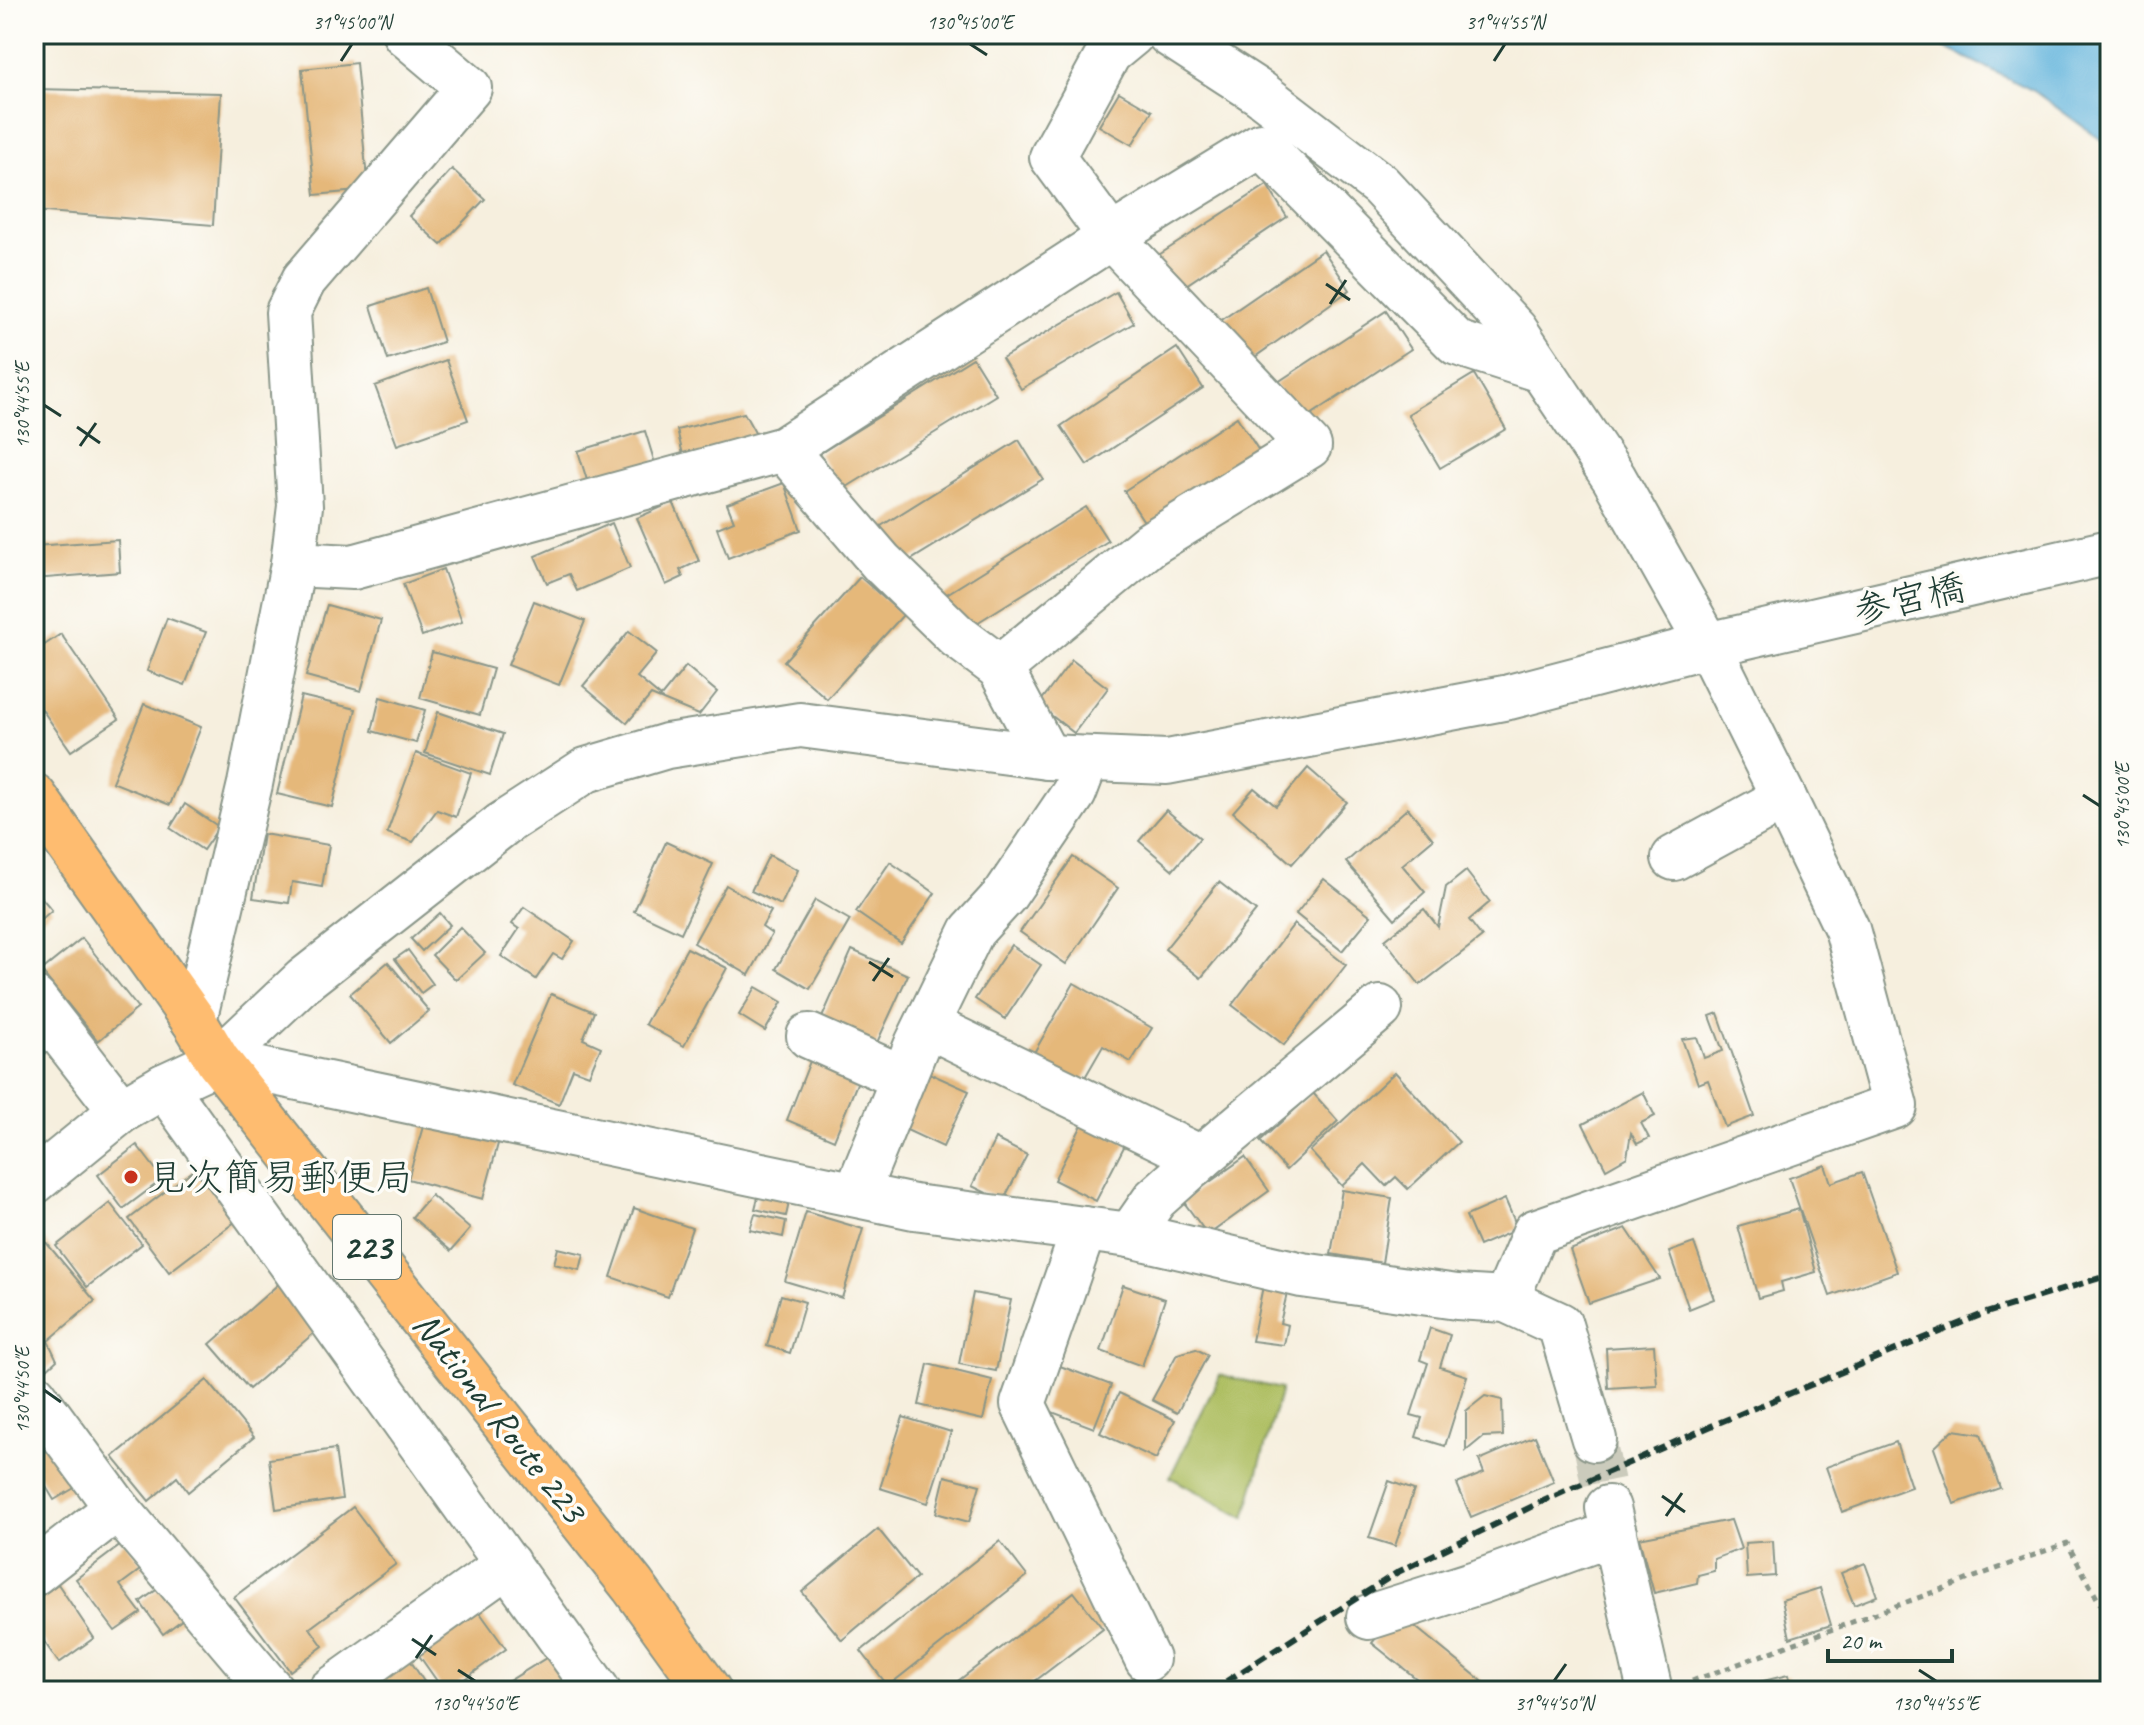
<svg xmlns="http://www.w3.org/2000/svg" width="2144" height="1725" font-family="Caveat,'Klee One',sans-serif">
<rect width="100%" height="100%" fill="#fdfcf7"/>
<filter id="ink" filterUnits="userSpaceOnUse"><feTurbulence type="fractalNoise" baseFrequency=".0125" numOctaves="2"/><feDisplacementMap in="SourceGraphic" scale="16" xChannelSelector="R" yChannelSelector="G"/><feConvolveMatrix kernelMatrix="1 2 1 2 8 2 1 2 1" color-interpolation-filters="sRGB"/></filter>
<filter id="wash" filterUnits="userSpaceOnUse"><feTurbulence type="fractalNoise" baseFrequency=".006" numOctaves="4" result="noise"/><feDisplacementMap in="SourceGraphic" scale="32" xChannelSelector="R" yChannelSelector="G"/><feGaussianBlur stdDeviation="1.8" result="paint"/><feColorMatrix in="noise" values="0 0 0 0 0 0 0 0 0 0 0 0 0 0 0 0 0 1.4 0 .05"/><feComposite in="paint" operator="in"/></filter>
<g filter="url(#wash)">
<rect width="100%" height="100%" fill="#f6efde"/>
<!-- green -->
<path fill="#adbe61" stroke="#667e4a" stroke-width="2" d="M1220,1375l61,14 -36,129 -75,-41z"/>
<!-- water -->
<path fill="#61b3dc" stroke="#407888" stroke-width="2" d="M1918,34h192v112l-76,-55z"/>
<g id="blocks">
<!-- building -->
<g fill="#e5b87a">
<path d="M356,63l12,127 -53,5 -13,-126z"/>
<path d="M34,89l187,4 -8,132 -179,-14z"/>
<path d="M1119,92l33,19 -20,34 -33,-19z"/>
<path d="M452,169l33,30 -44,46 -32,-29z"/>
<path d="M1267,185l20,32 -113,76 -23,-33z"/>
<path d="M1323,250l27,40 -108,76 -29,-40z"/>
<path d="M426,288l17,54 -55,18 -17,-54z"/>
<path d="M1116,292l18,31 -113,66 -19,-31z"/>
<path d="M1386,311l25,38 -111,73 -25,-38z"/>
<path d="M1177,348l26,40 -116,77 -26,-39z"/>
<path d="M973,358l23,37 -154,95 -23,-36z"/>
<path d="M446,360l22,60 -71,25 -22,-59z"/>
<path d="M1474,374l32,55 -66,39 -32,-54z"/>
<path d="M744,413l19,34 -77,20 -9,-37z"/>
<path d="M1237,417l24,37 -112,75 -25,-38z"/>
<path d="M645,431l12,39 -67,20 -12,-39z"/>
<path d="M1019,440l24,39 -147,90 -23,-38z"/>
<path d="M784,483l17,47 -73,28 -11,-30 17,-7 -7,-17z"/>
<path d="M673,502l26,59 -19,9 3,7 -17,8 -29,-67z"/>
<path d="M1086,507l22,34 -144,90 -22,-34z"/>
<path d="M612,523l18,45 -53,23 -8,-17 -22,9 -12,-27z"/>
<path d="M118,540l2,32 -86,7v-33z"/>
<path d="M443,569l19,53 -40,14 -19,-52z"/>
<path d="M860,577l43,38 -76,84 -43,-38z"/>
<path d="M534,601l51,20 -26,64 -51,-20z"/>
<path d="M327,605l54,15 -20,71 -55,-15z"/>
<path d="M167,618l39,14 -21,53 -38,-14z"/>
<path d="M629,631l28,22 -20,24 24,20 25,-31 31,26 -18,23 -48,-20 -24,28 -44,-37z"/>
<path d="M61,634l58,85 -48,32 -37,-53v-46z"/>
<path d="M432,652l61,17 -13,46 -60,-17z"/>
<path d="M1072,660l36,28 -34,45 -36,-28z"/>
<path d="M301,696l55,13 -24,98 -55,-13z"/>
<path d="M380,697l45,13 -9,33 -44,-12z"/>
<path d="M144,704l57,23 -31,78 -58,-23z"/>
<path d="M438,712l65,22 -13,41 -65,-22z"/>
<path d="M416,753l55,20 -15,44 -19,-7 -24,32 -26,-9z"/>
<path d="M1308,768l39,34 -55,62 -59,-52 21,-24 22,18z"/>
<path d="M185,804l34,23 -16,23 -33,-22z"/>
<path d="M1408,808l25,31 -31,26 23,27 -30,27 -49,-57z"/>
<path d="M1166,810l34,28 -27,32 -34,-29z"/>
<path d="M263,834l66,11 -7,42 -30,-5 -3,21 -36,-5z"/>
<path d="M666,842l47,22 -32,69 -47,-22z"/>
<path d="M769,855l29,15 -17,35 -30,-14z"/>
<path d="M1073,857l45,31 -52,76 -46,-32z"/>
<path d="M890,862l45,31 -34,50 -45,-31z"/>
<path d="M1466,871l24,31 -21,18 13,17 -62,48 -35,-45 39,-31 14,18 8,-40z"/>
<path d="M1324,879l47,37 -29,35 -46,-37z"/>
<path d="M1219,882l37,29 -55,67 -36,-29z"/>
<path d="M726,885l45,26 -9,16 10,7 -23,41 -55,-32z"/>
<path d="M34,889l18,21 -18,16z"/>
<path d="M815,900l35,20 -40,69 -34,-20z"/>
<path d="M524,907l50,34 -12,18 -9,-5 -17,25 -35,-23 18,-27 -7,-5z"/>
<path d="M440,913l10,12 -28,26 -11,-12z"/>
<path d="M1294,924l52,41 -62,80 -52,-40z"/>
<path d="M460,927l25,26 -29,27 -24,-25z"/>
<path d="M82,938l56,70 -40,33 -57,-70z"/>
<path d="M1011,945l30,20 -36,54 -30,-20z"/>
<path d="M687,948l40,20 -43,78 -39,-22z"/>
<path d="M408,950l25,34 -12,9 -26,-34z"/>
<path d="M852,950l56,25 -33,72 -55,-25z"/>
<path d="M388,962l41,49 -38,32 -41,-49z"/>
<path d="M1074,983l78,45 -21,34 -28,-16 -23,40 -49,-28z"/>
<path d="M756,987l26,15 -17,29 -26,-16z"/>
<path d="M551,994l43,18 -11,27 18,8 -12,28 -16,-6 -14,35 -47,-19z"/>
<path d="M1718,1013l36,103 -29,11 -17,-47 -10,4 -16,-45 15,-2 7,21 19,-7 -13,-35z"/>
<path d="M814,1051l48,20 -28,69 -47,-20z"/>
<path d="M922,1070l47,21 -26,56 -47,-22z"/>
<path d="M1395,1072l64,70 -51,47 -12,-12 -10,9 -21,-22 -23,22 -32,-35z"/>
<path d="M1643,1092l12,24 -14,7 8,15 -12,6 -6,-11 -4,24 -21,12 -23,-45z"/>
<path d="M1313,1093l25,28 -52,49 -26,-29z"/>
<path d="M428,1109l74,20 -19,70 -75,-20z"/>
<path d="M1084,1121l42,22 -30,58 -42,-21z"/>
<path d="M995,1139l32,16 -24,46 -31,-15z"/>
<path d="M137,1145l26,34 -40,30 -25,-34z"/>
<path d="M1245,1157l24,34 -61,44 -25,-34z"/>
<path d="M1825,1165l6,18 31,-11 35,100 -67,24 -41,-118z"/>
<path d="M196,1168l40,53 -67,51 -40,-53z"/>
<path d="M762,1182l30,7 -6,27 -31,-7z"/>
<path d="M1342,1190l50,8 -10,65 -51,-9z"/>
<path d="M431,1195l39,34 -19,22 -39,-34z"/>
<path d="M1505,1199l13,30 -39,17 -13,-30z"/>
<path d="M110,1203l32,41 -55,43 -31,-41z"/>
<path d="M634,1208l58,20 -24,69 -57,-20z"/>
<path d="M1799,1209l17,63 -35,10 2,9 -25,7 -20,-72z"/>
<path d="M806,1212l57,17 -21,69 -57,-17z"/>
<path d="M755,1214l31,7 -3,16 -33,-7z"/>
<path d="M34,1228l61,73 -47,40 9,19 -11,10 -12,-14z"/>
<path d="M1626,1228l34,51 -71,24 -19,-53z"/>
<path d="M1694,1243l20,56 -25,10 -20,-57z"/>
<path d="M558,1248l26,6 -4,16 -26,-6z"/>
<path d="M282,1281l39,46 -72,62 -39,-45z"/>
<path d="M1264,1281l25,4 -9,38 8,2 -4,20 -32,-4z"/>
<path d="M1123,1285l42,14 -23,67 -41,-15z"/>
<path d="M973,1293l38,7 -15,71 -37,-7z"/>
<path d="M781,1295l24,7 -15,51 -23,-7z"/>
<path d="M1430,1328l20,7 -10,32 27,9 -22,70 -29,-9 6,-19 -11,-3 17,-52 -8,-3z"/>
<path d="M1654,1345l3,40 -49,3 -2,-40z"/>
<path d="M1196,1349l12,6 -31,58 -25,-13 25,-46z"/>
<path d="M928,1364l64,16 -9,40 -64,-15z"/>
<path d="M1060,1366l51,19 -17,43 -50,-19z"/>
<path d="M207,1380l47,57 -66,55 -11,-15 -28,24 -36,-44z"/>
<path d="M1119,1393l56,27 -19,39 -56,-26z"/>
<path d="M1485,1396l17,4 1,36 -20,1 -17,14v-40z"/>
<path d="M903,1417l48,15 -23,71 -48,-15z"/>
<path d="M1953,1430l28,4 19,54 -46,16 -20,-56z"/>
<path d="M44,1436l32,51 -22,13 -20,-33v-25z"/>
<path d="M1535,1436l19,46 -83,35 -14,-33 27,-11 -5,-13z"/>
<path d="M1896,1442l15,45 -69,25 -16,-45z"/>
<path d="M335,1449l7,50 -66,10 -7,-50z"/>
<path d="M945,1476l35,9 -11,37 -33,-9z"/>
<path d="M1389,1481l25,9 -19,56 -26,-8z"/>
<path d="M353,1507l43,57 -86,64 13,18 -33,25 -56,-74z"/>
<path d="M1731,1520l10,29 -27,10v12l-16,4 -1,8 -43,10 -15,-55z"/>
<path d="M878,1529l39,48 -75,63 -40,-48z"/>
<path d="M1000,1541l27,35 -139,110 -27,-35z"/>
<path d="M1773,1541l2,35 -28,2 -2,-35z"/>
<path d="M125,1542l19,25 -24,18 21,28 -26,18 -39,-52z"/>
<path d="M1865,1563l12,33 -23,9 -13,-32z"/>
<path d="M58,1584l36,54 -35,25 -25,-36v-26z"/>
<path d="M159,1588l24,31 -20,15 -23,-32z"/>
<path d="M1820,1588l11,37 -41,13 -8,-38z"/>
<path d="M1074,1592l29,37 -81,62h-77z"/>
<path d="M478,1610l28,39 -58,42h-4l-26,-37z"/>
<path d="M1397,1612l85,69 -8,10h-42l-60,-48z"/>
<path d="M551,1655l20,35 -78,1z"/>
<path d="M410,1660l20,31h-52l-5,-8z"/>
<path d="M1788,1675l4,16h-66v-1z"/>
</g>
</g>
</g>
<g filter="url(#ink)">
<use href="#blocks" fill-opacity="0" stroke="#8a9689" stroke-width="2"/>
<g fill="none" stroke-linecap="round" stroke-linejoin="round">
<!-- minor-tunnel -->
<path stroke="#cbcbbc" stroke-width="44" stroke-dasharray="44 22" stroke-linecap="butt" d="M1594,1439l14,69"/>
<!-- minor casing -->
<g stroke="#8a9689" stroke-width="48">
<g id="minor">
<path d="M1169,34l91,59 120,92 135,145 99,148 94,167 76,153 63,131 48,177 -360,126 -29,68"/>
<path d="M784,449l97,113 76,74 43,32"/>
<path d="M293,564l60,3 431,-118 327,-212 150,-92 196,198 84,27"/>
<path d="M1047,757l-47,-89 150,-124 159,-98 -198,-209 -59,-80 57,-104 23,-19"/>
<path d="M1674,858l110,-60"/>
<path d="M34,999l87,112"/>
<path d="M194,1021l56,-237 43,-220 7,-58 -12,-194 16,-32 165,-192 -64,-54"/>
<path d="M927,1025l274,133 -46,41 -25,36"/>
<path d="M809,1036l94,42"/>
<path d="M218,1061l696,146 216,28 172,40 155,22 49,3 54,25 34,114"/>
<path d="M164,1086l434,605"/>
<path d="M1201,1158l179,-150"/>
<path d="M34,1182l87,-71 43,-25 54,-25 86,-81 199,-156 83,-54 81,-24 133,-21 247,32 120,5 342,-65 199,-52 402,-93"/>
<path d="M856,1194l61,-150 55,-113 33,-36 69,-102 13,-34"/>
<path d="M1084,1229l-61,175 124,255"/>
<path d="M34,1395l83,113 155,183"/>
<path d="M1608,1508l42,183"/>
<path d="M34,1573l83,-65"/>
<path d="M1369,1617l113,-36 132,-48"/>
<path d="M330,1691l178,-127"/>
</g>
</g>
<!-- highway casing -->
<g stroke="#8a9689" stroke-width="48">
<path id="highway" d="M34,796l160,225 24,40 415,525 76,105"/>
</g>
<!-- path -->
<path stroke="#8a9689" stroke-width="5" stroke-dasharray="6 6" stroke-linecap="butt" d="M1692,1681l375,-138 43,79"/>
<!-- minor -->
<use href="#minor" stroke="#fff" stroke-width="44"/>
<!-- highway -->
<use href="#highway" stroke="#febc70" stroke-width="44"/>
<!-- rail -->
<path stroke="#1f3d34" stroke-width="6" stroke-dasharray="12 6" stroke-linecap="butt" d="M1211,1691l187,-119 141,-69 179,-80 265,-109 127,-39"/>
</g>
</g>
<!-- ticks -->
<path fill="none" stroke="#1f3d34" stroke-width="3" d="M970,44l17,11M341,61l11,-17M1494,61l11,-17M1326,284l24,16M1330,304l16,-24M44,405l17,11M77,427l23,16M80,446l16,-23M2083,795l17,11M869,962l24,15M873,981l16,-23M44,1390l17,12M1662,1496l23,16M1666,1516l16,-23M412,1639l24,16M416,1658l16,-23M458,1670l17,11M1919,1670l17,11M1554,1681l12,-17"/>
<!-- markers -->
<circle fill="#c8321e" stroke="#fdfcf7" stroke-width="3" cx="131" cy="1177" r="8"/>
<g text-anchor="middle" dominant-baseline="central" stroke-width="7" stroke-linejoin="round" paint-order="stroke">
<!-- shield labels -->
<rect fill="#fdfcf7" stroke="#62766e" stroke-width="2" x="333" y="1215" width="68" height="64" rx="6"/>
<g font-size="36" font-weight="bold" fill="#1f3d34">
<text x="367" y="1247">223</text>
</g>
<!-- street labels -->
<g font-size="38" fill="#1f3d34" stroke="#fdfcf7">
<text transform="translate(1909 599) rotate(-13)">参宮橋</text>
<text transform="translate(500 1417) rotate(52)">National Route 223</text>
</g>
<!-- poi labels -->
<g font-size="38" fill="#1f3d34" stroke="#fdfcf7" text-anchor="start">
<text x="147" y="1177">見次簡易郵便局</text>
</g>
</g>
<!-- margin -->
<rect width="2144" height="1725" fill="none" stroke="#fdfcf7" stroke-width="88"/>
<!-- scale -->
<path d="M1828 1649v12h124v-12" fill="none" stroke="#1f3d34" stroke-width="4"/>
<text x="1840" y="1649" font-size="24" fill="#1f3d34" stroke="#fdfcf7" stroke-width="6" paint-order="stroke">20 m</text>
<rect x="44" y="44" width="2056" height="1637" fill="none" stroke="#1f3d34" stroke-width="3"/>
<g font-size="20" text-anchor="middle" fill="#1f3d34">
<text x="352" y="29">31°45'00"N</text>
<text x="970" y="29">130°45'00"E</text>
<text x="1505" y="29">31°44'55"N</text>
<text transform="translate(22 405) rotate(-90)" y="7">130°44'55"E</text>
<text transform="translate(2122 806) rotate(-90)" y="7">130°45'00"E</text>
<text transform="translate(22 1390) rotate(-90)" y="7">130°44'50"E</text>
<text x="475" y="1710">130°44'50"E</text>
<text x="1554" y="1710">31°44'50"N</text>
<text x="1936" y="1710">130°44'55"E</text>
</g>
</svg>
